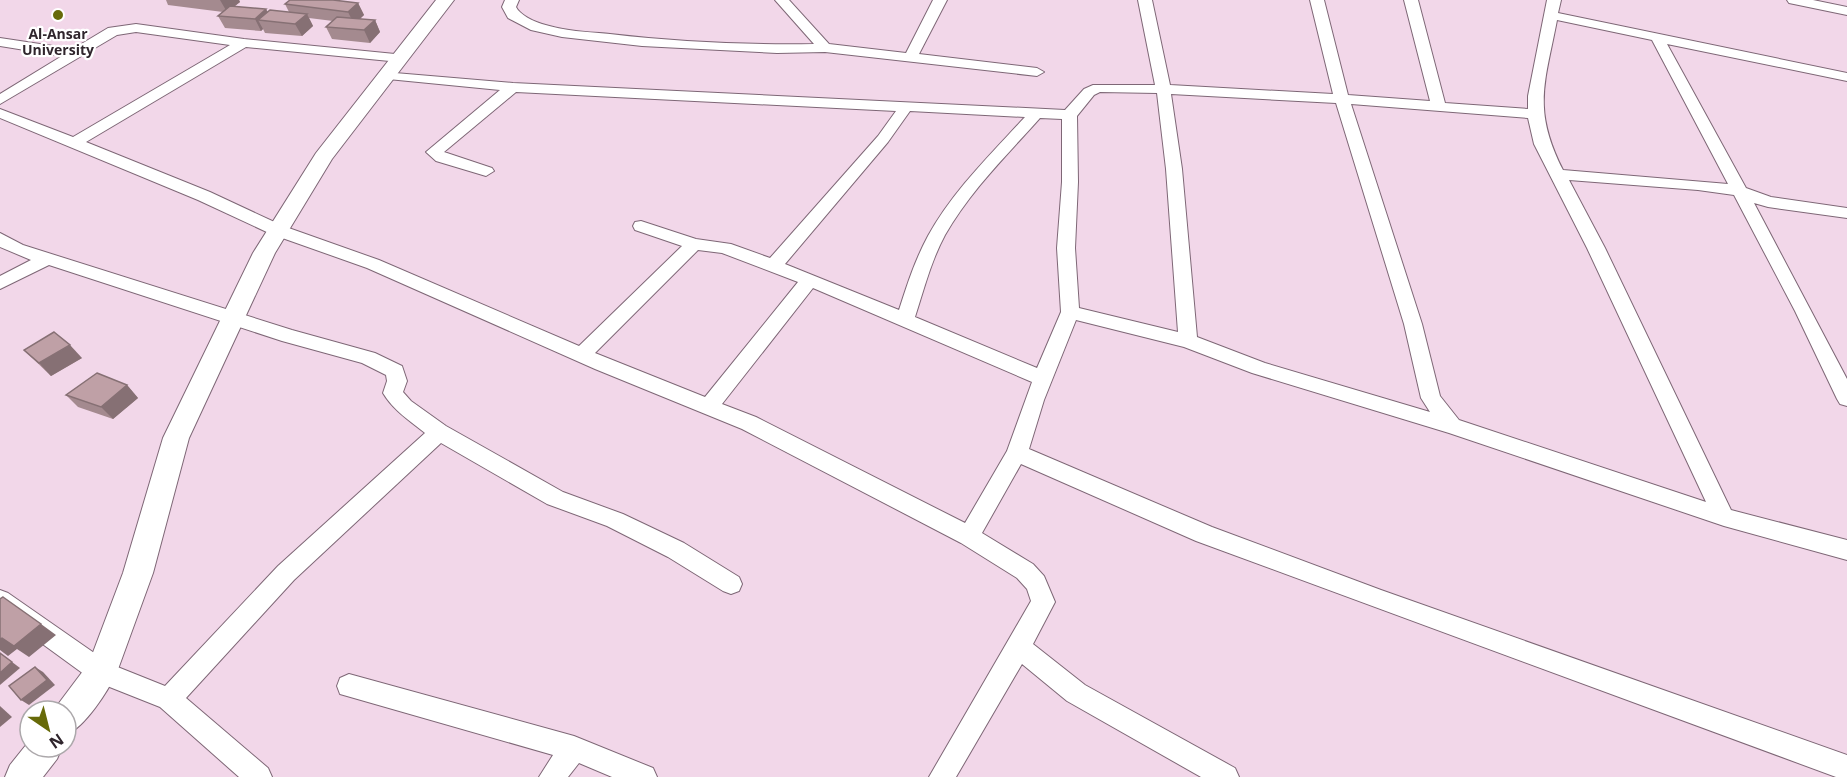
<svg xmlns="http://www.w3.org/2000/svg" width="1847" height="777" font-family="'Open Sans',sans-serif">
<rect width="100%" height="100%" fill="#f2d7e9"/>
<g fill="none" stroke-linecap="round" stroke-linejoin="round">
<!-- minor casing -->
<g stroke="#7e6776" stroke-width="2">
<g id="minor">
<path d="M505,0h14l-3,7c4,8 17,14 26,17 22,7 46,8 68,10 68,8 136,11 204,10l-39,-44h14l40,44 77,9 27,-53h14l-28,54 118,14 7,4 -7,4 -212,-24 -48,1 -135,-7 -80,-9 -31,-7 -23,-12 -6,-11z"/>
<path d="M1138,0h14l18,85 163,9 -23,-94h14l24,95 82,6 -26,-101h14l27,103 83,6v-13l19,-96h14l-3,13 289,60v8l-180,-37 79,144 25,9 76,11v10l-79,-11 -14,-4 93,176v27l-7,-2 -3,-5 -42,-88 -61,-116 -36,-5 -129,-10 36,68 126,262 116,30v20l-123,-34 -275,-93 -197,-60 -68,-26 -108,-27 -32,80 -15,49 183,78 169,63 466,165v22h-11l-640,-236 -175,-77 -39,69 51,31 11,12 11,26 -22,42 52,41 150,83 4,9h-38l-134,-76 -45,-37 -66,113h-27l102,-176 -4,-12 -10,-11 -56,-35 -219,-114 -147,-60 -228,-101 -96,-34 -73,-34 -198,-82v-9l73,28 157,-92 -94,-13 -19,3 -117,69v-10l62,-38 -62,-10v-8l73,11 35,-21 28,-4 108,15 161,16 2,3 -2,3 -5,1 -154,-15 -160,95 124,50 73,34 96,34 200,86 103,-100 -47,-16 -2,-4 2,-4 6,-1 55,18 35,5 39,14 108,-122 18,-25 -380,-19 -72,60 48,16 2,3 -8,5 -50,-15 -10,-9 74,-62 -112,-11 -5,-1 -2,-3 2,-3 130,11 552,27 19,-21 9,-4h62zM1557,20l95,20 76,144 -165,-14c-31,-61 -18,-87 -6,-150zM1100,92l57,1 9,76 12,163 -99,-24 -4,-60 3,-66 -1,-66 17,-21zM1171,94l165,9 68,221 17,74 9,14 -165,-49 -68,-26 -15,-168zM1351,104l177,14 6,26 53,104 119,254 -247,-82 -19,-24 -18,-72zM910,111l115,6c-35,38 -72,74 -97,119 -13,24 -21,49 -29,74l-114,-46 103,-122zM1040,118l22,1v63l-5,66 4,64 -24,56 -122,-51c9,-28 16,-56 30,-82 25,-44 62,-80 95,-117zM698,250l24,3 76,29 -93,115 -110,-44zM813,288l219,94 -25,69 -42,72 -209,-106 -34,-13z"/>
<path d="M1787,0h26l34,7v8l-58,-12z"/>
<path d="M0,233l23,12 269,85 83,23 27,13 5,15 -4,11 8,9 35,25 117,66 60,22 61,29 55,34 3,7 -3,7 -8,3 -8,-3 -55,-34 -61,-31 -60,-22 -106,-61 -147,137 -108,118 82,70 4,9h-33l-79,-70 -68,-27 -92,-67v-23l8,3 102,71 55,22 113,-120 147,-133c-15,-12 -32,-23 -42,-40l4,-12 -1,-6 -24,-12 -80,-22 -233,-76 -49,24v-13l31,-16 -31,-13z"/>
<path d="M349,674l225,62 79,32 4,9h-45l-33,-14 -11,14h-29l14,-22 -213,-61 -3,-8 3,-8z"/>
</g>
</g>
<!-- tertiary casing -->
<g stroke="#7e6776" stroke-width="2">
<g id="tertiary">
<path d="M436,0h18l-122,159 -57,94 -86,185 -36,135 -36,99c-9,19 -32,55 -51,63v-24h-13l36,-48 34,-90 40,-135 90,-185 63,-100z"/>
<path d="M30,740v7h32l-5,12 -14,18h-38l5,-12z"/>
</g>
</g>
<!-- minor -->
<use href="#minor" fill="#fff" fill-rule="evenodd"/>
<!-- tertiary -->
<use href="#tertiary" fill="#fff" fill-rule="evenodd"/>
</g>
<!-- wall -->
<g fill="#a48a8f">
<path d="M166,0h73l1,2 -5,4 33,6h21l-4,-8 73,-1 6,12 -4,4 15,1 5,12 -10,11 -38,-4 -6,-12 7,-6 -24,-3 4,8 -11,10 -37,-3 -2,-4 -2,2 -36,-3 -7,-12 5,-4 -55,-7z"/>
<path d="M24,350l58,8 -31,18z"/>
<path d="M127,385l11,13 -25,21 -35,-12 -12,-12z"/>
</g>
<!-- shaded-wall -->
<g fill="#867074">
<path d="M220,0h19l1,2 -13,10z"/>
<path d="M358,3l6,12 -10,9 -6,-12z"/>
<path d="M266,9l7,12 -15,-1 5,9 -2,2 -6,-12z"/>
<path d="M307,14l6,12 -11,10 -7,-12z"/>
<path d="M375,20l5,12 -10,11 -6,-13z"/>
<path d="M70,345l12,13 -31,18 -12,-13z"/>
<path d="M127,385l11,13 -25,21 -12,-12z"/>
<path d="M41,624l15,11 -27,22 -12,-8 -9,7 -8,-6v-11l2,-1z"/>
<path d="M0,653l20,15 -20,17z"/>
<path d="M35,667l8,5 12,13 -26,20 -8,-5z"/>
<path d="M0,706l12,11 -12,10z"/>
</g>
<!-- building -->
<g fill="#bfa0a6" stroke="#867074" stroke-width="1.5">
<path d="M290,0h43l25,3 -10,9 -63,-8z"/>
<path d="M230,6l36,3 -11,10 -37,-3z"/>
<path d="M270,10l37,4 -12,10 -37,-4z"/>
<path d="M337,17l38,3 -11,10 -38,-3z"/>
<path d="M54,332l16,13 -31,18 -15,-13z"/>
<path d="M97,373l30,12 -26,22 -35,-12z"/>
<path d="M3,597l38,27 -27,22 -12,-8 -2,1v-40z"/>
<path d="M0,653l12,9 -12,11z"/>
<path d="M35,667l12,13 -26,20 -12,-14z"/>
</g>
<!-- markers -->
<circle fill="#676a09" stroke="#fff" stroke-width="2" cx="58" cy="15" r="6"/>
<g text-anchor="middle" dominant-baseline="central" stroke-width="4.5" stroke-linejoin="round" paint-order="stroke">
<!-- far-poi labels -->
<g font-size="14" font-weight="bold" fill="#2f252c" stroke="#fff">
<text x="58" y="33">Al-Ansar<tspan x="58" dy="16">University</tspan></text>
</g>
</g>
<!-- north arrow -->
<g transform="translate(48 729) rotate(145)"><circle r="28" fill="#ffffff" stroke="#aca8ab" stroke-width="1.5"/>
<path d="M0-4.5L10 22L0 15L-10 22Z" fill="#676a09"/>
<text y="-9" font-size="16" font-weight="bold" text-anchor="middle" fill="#2f252c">N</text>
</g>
</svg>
